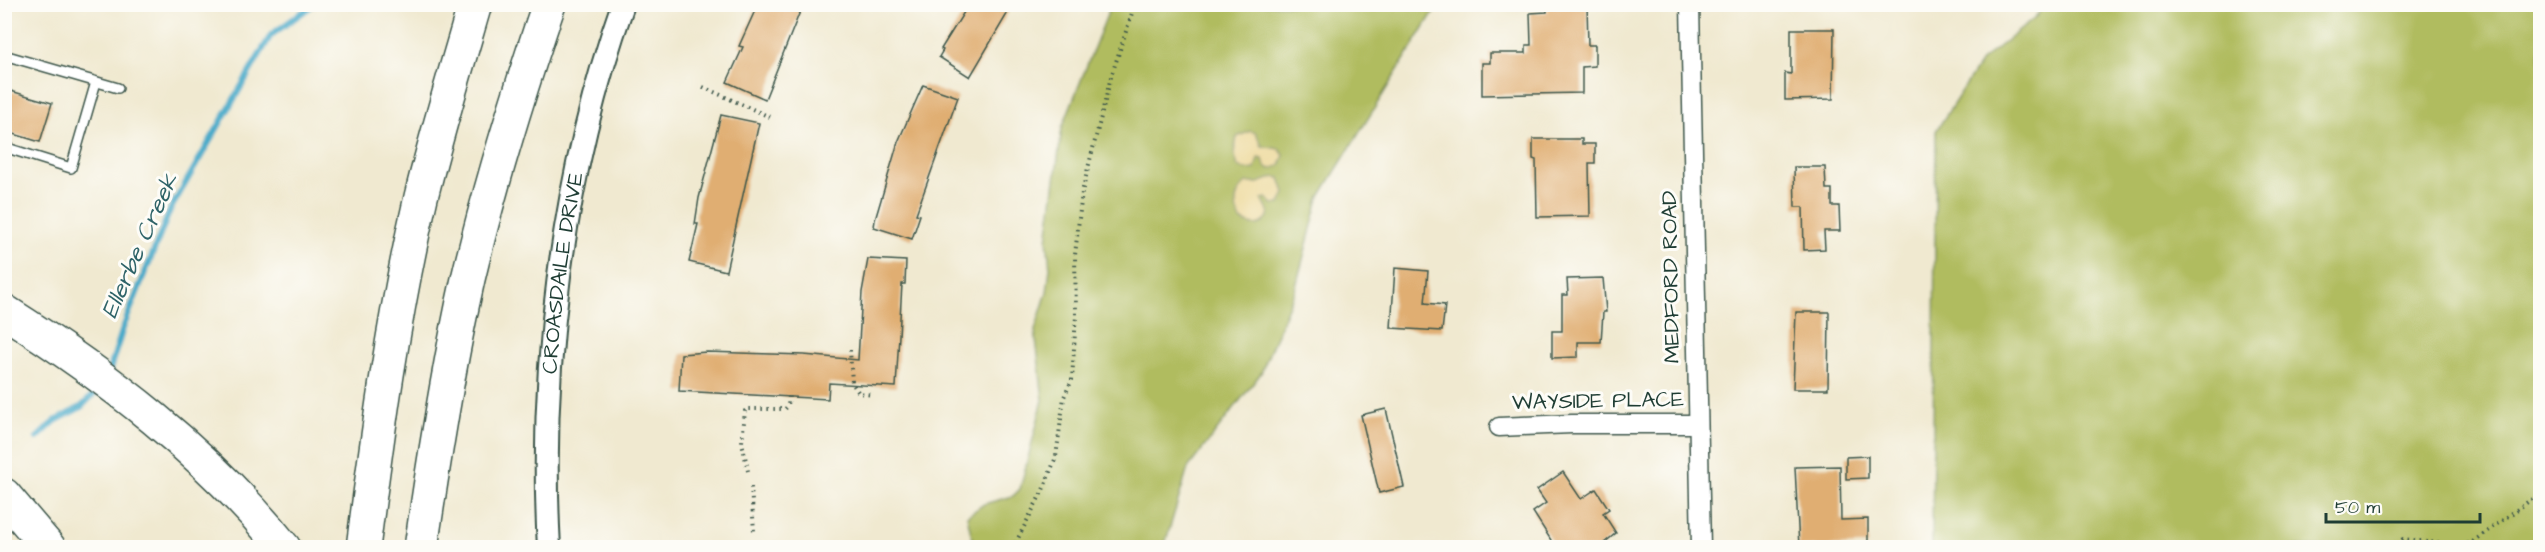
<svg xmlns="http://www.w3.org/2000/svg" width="2545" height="552" font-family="'Architects Daughter',sans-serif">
<rect width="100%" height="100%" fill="#fdfcf7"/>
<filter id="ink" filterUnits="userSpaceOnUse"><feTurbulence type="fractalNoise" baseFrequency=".0167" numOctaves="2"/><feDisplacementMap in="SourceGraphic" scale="12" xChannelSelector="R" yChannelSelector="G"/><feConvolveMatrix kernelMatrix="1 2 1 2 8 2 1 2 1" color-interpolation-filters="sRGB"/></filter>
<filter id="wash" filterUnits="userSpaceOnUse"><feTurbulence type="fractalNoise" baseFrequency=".008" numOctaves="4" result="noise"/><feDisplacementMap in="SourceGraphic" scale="24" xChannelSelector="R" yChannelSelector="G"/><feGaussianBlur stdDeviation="1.35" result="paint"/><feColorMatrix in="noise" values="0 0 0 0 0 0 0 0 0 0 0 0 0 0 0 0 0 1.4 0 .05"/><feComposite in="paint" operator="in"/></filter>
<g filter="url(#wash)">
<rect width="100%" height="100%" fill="#f0e9d0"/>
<!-- green -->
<g fill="#b0bc5e" stroke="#687c49" stroke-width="1.5">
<path d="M2045,4l495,1v542h-608l4,-416 46,-71 53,-42z"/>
<path d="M1111,5h327l-119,193 -24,92 -34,83 -73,95 -24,79h-190l-7,-31 17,-12 29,-8 7,-7 23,-89 -8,-70 12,-38 3,-24 -3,-28 15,-112z"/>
</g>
<!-- sand -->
<g fill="#eeda9e" stroke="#868c69" stroke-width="1.5">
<path d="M1250,131l6,2 6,13 17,3 5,6 -4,11 -10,3 -5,-3 -2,-7 -5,-1 -3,11 -9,1 -8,-3 -4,-14 3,-16z"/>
<path d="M1275,177l5,1 5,15 -5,11h-7l-7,-6 -4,1 7,14c-4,15 -17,14 -28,7 -8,-13 -7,-27 5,-37h12z"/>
</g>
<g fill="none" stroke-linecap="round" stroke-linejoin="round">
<!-- stream -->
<g stroke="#4aaac9" stroke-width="6">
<path d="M109,372l14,-44 47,-118 101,-175 43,-31"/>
<path d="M37,438l18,-17 26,-14 18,-18"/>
</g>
</g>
<g id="blocks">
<!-- building -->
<g fill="#e0ae72">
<path d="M758,4h45l-38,95 -38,-17 16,-35 -4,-1z"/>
<path d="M969,4h44l-43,73 -31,-20 4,-7 -2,-1z"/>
<path d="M1547,4h40l1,41h7v21l-13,1v26l-100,2v-32h8v-10h36v-8h5l-1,-32 17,-1z"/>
<path d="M1791,29h43l-1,70 -48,1v-27l6,1z"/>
<path d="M923,85l35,12 -42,117 4,1 -8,24 -38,-12 1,-7 23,-78z"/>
<path d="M4,89l48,14 -12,39 -36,-11z"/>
<path d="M721,115l38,8 -33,148 -37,-9 9,-38h-3l4,-26z"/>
<path d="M1533,139h49v5h13v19h-6l1,53 -53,1 -1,-57 -3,-1z"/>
<path d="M1794,167h31l1,22h6v17h7l1,25h-16l1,18 -21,1 -1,-43h-8z"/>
<path d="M868,259l38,2 -1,23h-3l-6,103 -67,-4 -1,16 -149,-8 2,-37 26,-2 97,3 54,5 4,-68z"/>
<path d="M1395,268l33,3 -3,32 20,2 -3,26 -51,-3z"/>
<path d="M1603,278l3,34h-3l-2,30h-23v15l-26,1v-27h10v-36h6l-1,-16z"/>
<path d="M1796,312h33l-1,77h-35z"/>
<path d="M1386,409l18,78 -25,6 -18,-78z"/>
<path d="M1868,456v22l-22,1v-22z"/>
<path d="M1840,466l1,54 27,-1v26l-69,2 -4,-80z"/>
<path d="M1563,472l18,27 15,-10 13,20 -6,4 13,20 -18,15h-42l-23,-36 13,-9 -9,-13z"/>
</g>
</g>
</g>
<g filter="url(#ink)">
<use href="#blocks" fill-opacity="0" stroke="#3e574b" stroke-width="1.5"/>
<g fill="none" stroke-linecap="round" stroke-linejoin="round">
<!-- service casing -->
<g stroke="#3e574b" stroke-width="12">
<g id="service">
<path d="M4,55l114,33"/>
<path d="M4,147l67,21 25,-86"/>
</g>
</g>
<!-- minor casing -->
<g stroke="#3e574b" stroke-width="21">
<g id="minor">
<path d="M1690,4l11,544"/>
<path d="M1499,427l73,-3h126"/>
</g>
</g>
<!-- tertiary casing -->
<g stroke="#3e574b" stroke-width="26">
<g id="tertiary">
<path id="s1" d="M549,548c-10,-181 13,-372 74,-544"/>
</g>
</g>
<!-- motorway casing -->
<g stroke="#3e574b" stroke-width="36">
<g id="motorway">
<path d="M4,311c104,66 202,141 280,237"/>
<path d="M4,495l45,53"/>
<path d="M363,548c15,-118 31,-235 58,-351 16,-65 35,-128 54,-193"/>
<path d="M421,548c13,-90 27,-180 47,-269 22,-93 50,-184 81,-275"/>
</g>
</g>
<!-- path -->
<g stroke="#3e574b" stroke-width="4" stroke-dasharray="1.5 4.5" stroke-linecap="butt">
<path d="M703,87l67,30"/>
<path d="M850,350l2,33 7,10 14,2"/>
<path d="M748,471l-6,-29 3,-31 2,-2h38l3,-3 1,-11"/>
<path d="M751,487l3,44"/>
<path d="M1013,548l30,-58 13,-33 8,-60 8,-17 4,-64 -1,-61 7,-63 29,-115 24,-73"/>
<path d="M2393,548l10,-9 51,6 17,-2 69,-50"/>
</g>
<!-- service -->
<use href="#service" stroke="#fff" stroke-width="9"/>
<!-- minor -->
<use href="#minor" stroke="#fff" stroke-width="18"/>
<!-- tertiary -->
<use href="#tertiary" stroke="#fff" stroke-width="22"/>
<!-- motorway -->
<use href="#motorway" stroke="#fff" stroke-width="33"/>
</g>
</g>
<g text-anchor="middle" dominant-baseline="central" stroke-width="6" stroke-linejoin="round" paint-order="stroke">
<!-- street labels -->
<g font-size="22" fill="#1f3d34" stroke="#fdfcf7">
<text stroke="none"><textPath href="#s1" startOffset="276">CROASDAILE DRIVE</textPath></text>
<text transform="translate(1671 277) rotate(-91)">MEDFORD ROAD</text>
<text transform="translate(1598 401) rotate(-1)">WAYSIDE PLACE</text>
</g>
<!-- water labels -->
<g font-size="24" font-style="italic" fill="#2e6368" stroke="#fdfcf7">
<text transform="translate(140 246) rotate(-66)">Ellerbe Creek</text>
</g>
</g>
<!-- margin -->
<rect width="2545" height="552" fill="none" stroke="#fdfcf7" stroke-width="24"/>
<!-- scale -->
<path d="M2326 513v9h154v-9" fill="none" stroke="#1f3d34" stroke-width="3"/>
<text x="2335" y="513" font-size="18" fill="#1f3d34" stroke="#fdfcf7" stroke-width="4.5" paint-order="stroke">50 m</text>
</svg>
